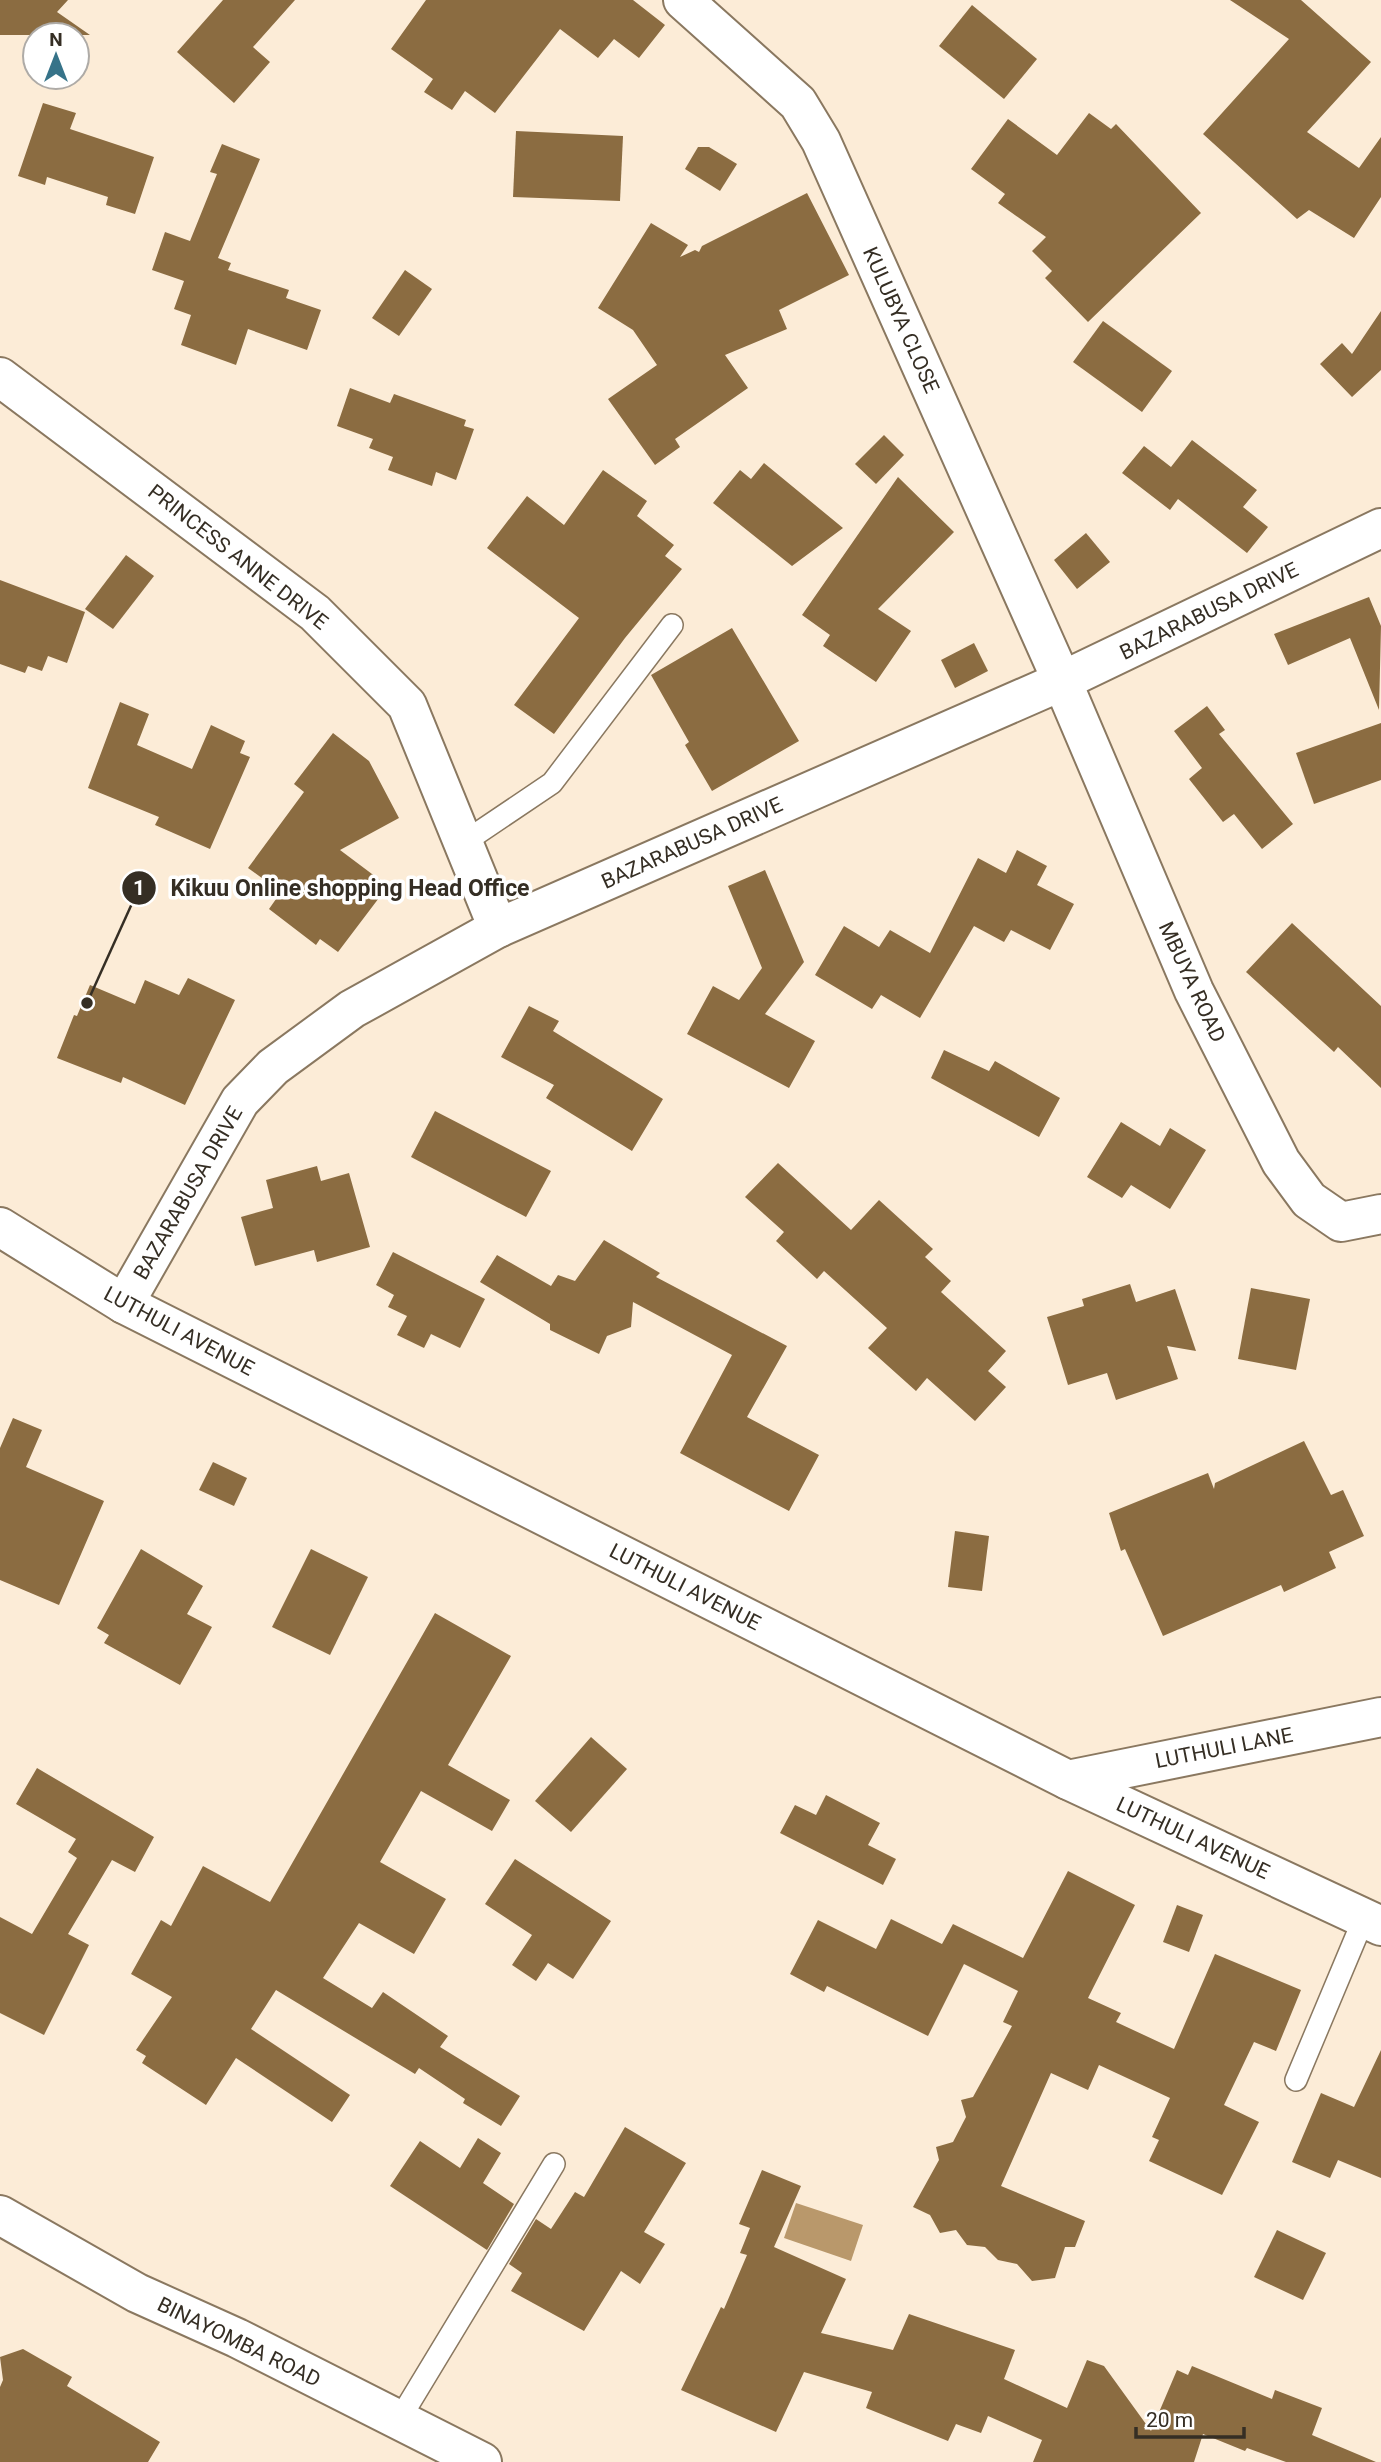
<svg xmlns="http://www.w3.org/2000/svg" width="1381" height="2462" font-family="Roboto,sans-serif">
<rect width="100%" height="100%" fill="#fcecd7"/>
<!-- water -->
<path fill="#b9986b" d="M796,2203l67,22 -12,36 -67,-23z"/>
<!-- building -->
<g fill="#8b6c41">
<path d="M0,0h68l-11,12 33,23h-90z"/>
<path d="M223,0h72l-42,47 17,15 -36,41 -57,-51z"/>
<path d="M426,0h207l32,25 -26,33 -25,-19 -16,19 -38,-29 -65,84 -30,-22 -13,19 -28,-18 9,-13 -42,-30z"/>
<path d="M1230,0h71l70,62 -64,70 52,36 22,-31v60l-27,41 -45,-28 -12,9 -94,-85 86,-95z"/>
<path d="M972,5l65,54 -33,40 -65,-53z"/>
<path d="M43,103l33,10 -6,16 84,28 -19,57 -29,-9 2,-8 -61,-20 -2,8 -27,-9z"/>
<path d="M1089,113l22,16 5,-5 85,89 -113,109 -43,-44 7,-7 -20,-20 14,-14 -48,-34 7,-9 -34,-25 37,-50 49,36z"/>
<path d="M516,131l107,5 -3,65 -107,-4z"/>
<path d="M222,144l38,15 -42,99 13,5 -3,7 61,20 -3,8 35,12 -14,40 -59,-21 -12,36 -55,-20 10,-30 -17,-6 10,-28 -32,-11 13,-38 25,9 27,-67 -7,-2z"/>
<path d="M698,147h11l28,17 -17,27 -35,-22z"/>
<path d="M807,193l42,82 -70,35 8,19 -62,26 23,33 -73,51 5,8 -25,18 -47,-66 49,-34 -24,-35 -35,-22 53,-85 37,22 -8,12 15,-7 4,2 3,-6z"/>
<path d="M405,270l27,19 -33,47 -27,-18z"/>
<path d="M1381,311v59l-29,27 -32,-33 22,-21 10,11z"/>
<path d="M1103,321l69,50 -30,41 -69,-50z"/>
<path d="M350,388l40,15 4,-9 72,26 -2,6 10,3 -18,51 -20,-8 -4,14 -44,-16 5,-13 -24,-9 4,-9 -36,-13z"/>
<path d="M884,435l20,20 -28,29 -21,-20z"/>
<path d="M1192,440l65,50 -14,17 25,20 -21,26 -69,-54 -8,11 -48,-37 22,-27 27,21z"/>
<path d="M764,463l79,65 -51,38 -79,-63 27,-33 11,9z"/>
<path d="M603,470l44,31 -10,15 37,29 -9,11 17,13 -57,69 -71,96 -40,-29 65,-87 -92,-70 40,-52 37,29z"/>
<path d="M898,477l56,55 -76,77 33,22 -35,51 -53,-36 7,-11 -28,-20z"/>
<path d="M1086,533l24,29 -33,27 -23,-29z"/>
<path d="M126,555l28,21 -41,53 -28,-20z"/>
<path d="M0,580l85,32 -18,51 -19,-7 -6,15 -14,-5 -3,7 -25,-9z"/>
<path d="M1369,597l12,29 -2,84 -29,-72 -62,27 -14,-31z"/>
<path d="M732,628l67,113 -87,50 -27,-46 4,-3 -38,-67z"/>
<path d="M974,643l14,28 -33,17 -14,-28z"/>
<path d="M120,702l29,12 -12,31 55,24 19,-44 34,16 -5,12 10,4 -40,92 -55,-24 4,-8 -71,-29z"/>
<path d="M1207,706l18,24 -6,4 74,90 -31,25 -28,-35 -11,8 -34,-43 13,-11 -28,-37z"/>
<path d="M1381,723v57l-67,24 -18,-51z"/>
<path d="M333,733l36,28 30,57 -59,32 48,36 -50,66 -18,-13 -4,6 -47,-36 12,-17 -33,-24 56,-76 -10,-8z"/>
<path d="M1017,850l30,16 -10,19 37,19 -24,46 -39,-20 -7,12 -30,-16 -54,92 -39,-23 -9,14 -57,-34 29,-49 35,21 11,-17 40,23 48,-95 28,15z"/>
<path d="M765,870l39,92 -39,52 50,27 -26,47 -102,-54 26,-48 26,14 23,-32 -34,-82z"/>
<path d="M1292,923l89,83v82l-43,-41 -4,5 -88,-80z"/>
<path d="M188,978l47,22 -50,105 -62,-28 -2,6 -64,-25 17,-43 3,1 13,-31 45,19 10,-24 34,15z"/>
<path d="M529,1006l30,15 -6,10 110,68 -31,52 -86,-53 8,-13 -53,-28z"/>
<path d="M944,1050l45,21 6,-10 65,37 -21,39 -108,-59z"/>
<path d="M435,1111l116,60 -25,46 -115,-60z"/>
<path d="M1121,1122l39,24 10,-18 36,22 -36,59 -39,-24 -9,13 -35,-21z"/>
<path d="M778,1163l73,67 28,-30 54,49 -8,8 26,24 -10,11 65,59 -18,20 18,16 -31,34 -48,-43 -11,13 -48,-43 19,-20 -63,-57 -7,8 -41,-38 8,-9 -39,-35z"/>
<path d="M317,1166l4,15 28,-8 21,74 -53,15 -3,-12 -59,16 -14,-49 32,-9 -7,-28z"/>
<path d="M604,1240l56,33 -4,4 131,69 -40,71 72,38 -30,56 -109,-58 52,-98 -99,-53 -2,25 -24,9 -8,18 -49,-24v-6l-70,-42 17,-27 54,31 7,-11 17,6z"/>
<path d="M393,1252l92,47 -25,49 -29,-14 -7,14 -27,-13 10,-19 -19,-9 6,-12 -18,-10z"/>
<path d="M1130,1284l6,18 39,-13 21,62 -29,-5 11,33 -62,21 -9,-27 -39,12 -21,-68 37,-11 -2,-7z"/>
<path d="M1251,1288l59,11 -14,71 -58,-11z"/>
<path d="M13,1418l29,12 -16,37 78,34 -45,104 -59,-25v-132z"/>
<path d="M1304,1441l27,54 12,-5 21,46 -35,16 7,16 -52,24 -3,-7 -118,51 -38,-87 -4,2 -12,-38 99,-40 6,16 1,-6z"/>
<path d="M213,1462l34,16 -13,28 -35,-16z"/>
<path d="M955,1531l34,5 -7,55 -34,-4z"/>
<path d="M141,1549l62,37 -16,28 25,13 -32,58 -76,-42 5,-8 -12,-7z"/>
<path d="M311,1549l57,28 -38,78 -58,-28z"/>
<path d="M435,1613l76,43 -63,109 62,35 -18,31 -71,-40 -41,71 66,37 -32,55 -55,-31 -36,55 49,30 11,-16 65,44 -8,11 80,49 -19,30 -38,-23 2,-4 -46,-31 -4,6 -139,-84 -25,39 99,66 -18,27 -96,-64 -30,47 -64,-42 4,-7 -10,-6 36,-53 -41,-23 30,-54 10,6 32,-60 67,36z"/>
<path d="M591,1737l36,32 -56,63 -36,-31z"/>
<path d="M37,1768l117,69 -19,35 -23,-12 -44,74 21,11 -45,90 -44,-22v-96l32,17 45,-76 -9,-6 8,-13 -60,-35z"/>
<path d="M826,1795l54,28 -12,22 28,14 -13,26 -103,-52 15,-28 21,10z"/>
<path d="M515,1859l96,62 -38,58 -25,-16 -12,18 -24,-16 20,-30 -47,-31z"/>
<path d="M1068,1871l67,34 -47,93 33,15 -5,9 58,27 41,-95 86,36 -25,61 -22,-9 -30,63 35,17 -37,73 -73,-34 10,-21 -7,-3 18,-39 -71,-33 -11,25 -37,-17 -50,113 84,35 -10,26h-10l-10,31 -23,3 -15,-17 -19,-4 -13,-13 -18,-2 -11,-15 -16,3 -10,-18 -17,-8 26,-47 -3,-13 17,-5 13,-25 -5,-17 12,-3 39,-71 -9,-4 15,-31 -54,-27 -36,72 -101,-50 -3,6 -34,-18 28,-54 58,29 15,-30 51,25 11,-20 70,34z"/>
<path d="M1177,1905l26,10 -14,37 -26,-10z"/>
<path d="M1381,2050v128l-43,-18 -8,18 -38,-16 29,-69 33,14z"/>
<path d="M625,2127l61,36 -42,69 21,12 -25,40 -19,-13 -37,60 -73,-40 11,-18 -13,-9 27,-45 15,10 24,-37 9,5z"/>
<path d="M478,2138l23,15 -18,30 31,21 -27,46 -97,-64 30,-45 40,27z"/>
<path d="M762,2170l39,16 -27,61 72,32 -25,54 72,17 16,-36 106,36 -11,29 63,29 20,-48 17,6 47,65 26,-61 11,5 4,-9 80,33 3,-9 47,18 -10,27 64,27h-90l-39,-14 -2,3 -42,-17 -9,28h-161l9,-22 -54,-24 -7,17 -25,-9 -8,17 -82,-33 6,-16 -68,-20 -28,60 -95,-42 40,-83 3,2 23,-54 -7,-2 10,-25 -11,-4z"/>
<path d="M1277,2230l49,23 -23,47 -49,-23z"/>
<path d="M23,2349l49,28 -5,9 93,56 -12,20h-148v-75l3,-7 -3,-23z"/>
</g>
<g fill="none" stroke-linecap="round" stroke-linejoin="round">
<!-- service casing -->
<g stroke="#8a7860" stroke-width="24">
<g id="service">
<path d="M463,843l89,-60 120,-158"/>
<path d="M1296,2080l68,-162"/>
<path d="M399,2420l155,-256"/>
</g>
</g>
<!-- minor casing -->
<g stroke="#8a7860" stroke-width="42">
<g id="minor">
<path d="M683,0l115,103 23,38 241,540 132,310 87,171 28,38 32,22 40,-8"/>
<path d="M0,377l315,236 92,92 91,223"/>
<path d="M124,1304l116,-203 33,-34 79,-58 146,-81 564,-247 319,-153"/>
<path d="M1068,1780l313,146"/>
<path d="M0,2215l137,78 100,45 245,124"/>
</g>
</g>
<!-- tertiary casing -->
<g stroke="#8a7860" stroke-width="42">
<path id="tertiary" d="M0,1227l124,77 944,476 313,-63"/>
</g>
<!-- service -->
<use href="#service" stroke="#fff" stroke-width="21"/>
<!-- minor -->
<use href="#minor" stroke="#fff" stroke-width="38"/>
<!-- tertiary -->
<use href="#tertiary" stroke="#fff" stroke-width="38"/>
</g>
<g text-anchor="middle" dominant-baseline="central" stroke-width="7" stroke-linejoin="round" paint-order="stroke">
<!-- street labels -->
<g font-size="21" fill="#352e24" stroke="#fff">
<text transform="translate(901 320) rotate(66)">KULUBYA CLOSE</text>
<text transform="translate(238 557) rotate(38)">PRINCESS ANNE DRIVE</text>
<text transform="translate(1209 611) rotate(-26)">BAZARABUSA DRIVE</text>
<text transform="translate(692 843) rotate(-24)">BAZARABUSA DRIVE</text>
<text transform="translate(1192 982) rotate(65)">MBUYA ROAD</text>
<text transform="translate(188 1193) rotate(-60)">BAZARABUSA DRIVE</text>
<text transform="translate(179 1331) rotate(28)">LUTHULI AVENUE</text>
<text transform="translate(685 1587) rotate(27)">LUTHULI AVENUE</text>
<text transform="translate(1224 1748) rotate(-11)">LUTHULI LANE</text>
<text transform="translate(1193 1838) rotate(25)">LUTHULI AVENUE</text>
<text transform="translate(239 2342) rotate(26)">BINAYOMBA ROAD</text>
</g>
</g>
<!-- callouts -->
<path fill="none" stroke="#352e24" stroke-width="2.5" d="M87 1003L139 888"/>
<g fill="#352e24" stroke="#fff" stroke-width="2.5">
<circle cx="87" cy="1003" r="7"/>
<circle cx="139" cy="888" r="18"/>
</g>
<g font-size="21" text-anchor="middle" font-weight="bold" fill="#fff">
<text x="139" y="895">1</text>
</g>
<g font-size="23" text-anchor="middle" font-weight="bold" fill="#352e24" stroke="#fff" stroke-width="7" stroke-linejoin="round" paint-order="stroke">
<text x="350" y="896">Kikuu Online shopping Head Office</text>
</g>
<!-- north arrow -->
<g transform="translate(56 56)"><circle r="33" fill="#ffffff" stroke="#aeaba7" stroke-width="2"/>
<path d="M0-5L12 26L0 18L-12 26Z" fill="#367389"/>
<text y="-10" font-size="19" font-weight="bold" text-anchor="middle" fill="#352e24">N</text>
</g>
<!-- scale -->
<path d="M1136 2427v10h108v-10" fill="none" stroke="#352e24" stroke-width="3.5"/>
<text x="1146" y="2427" font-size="21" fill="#352e24" stroke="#ffffff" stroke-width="5" paint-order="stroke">20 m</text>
</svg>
